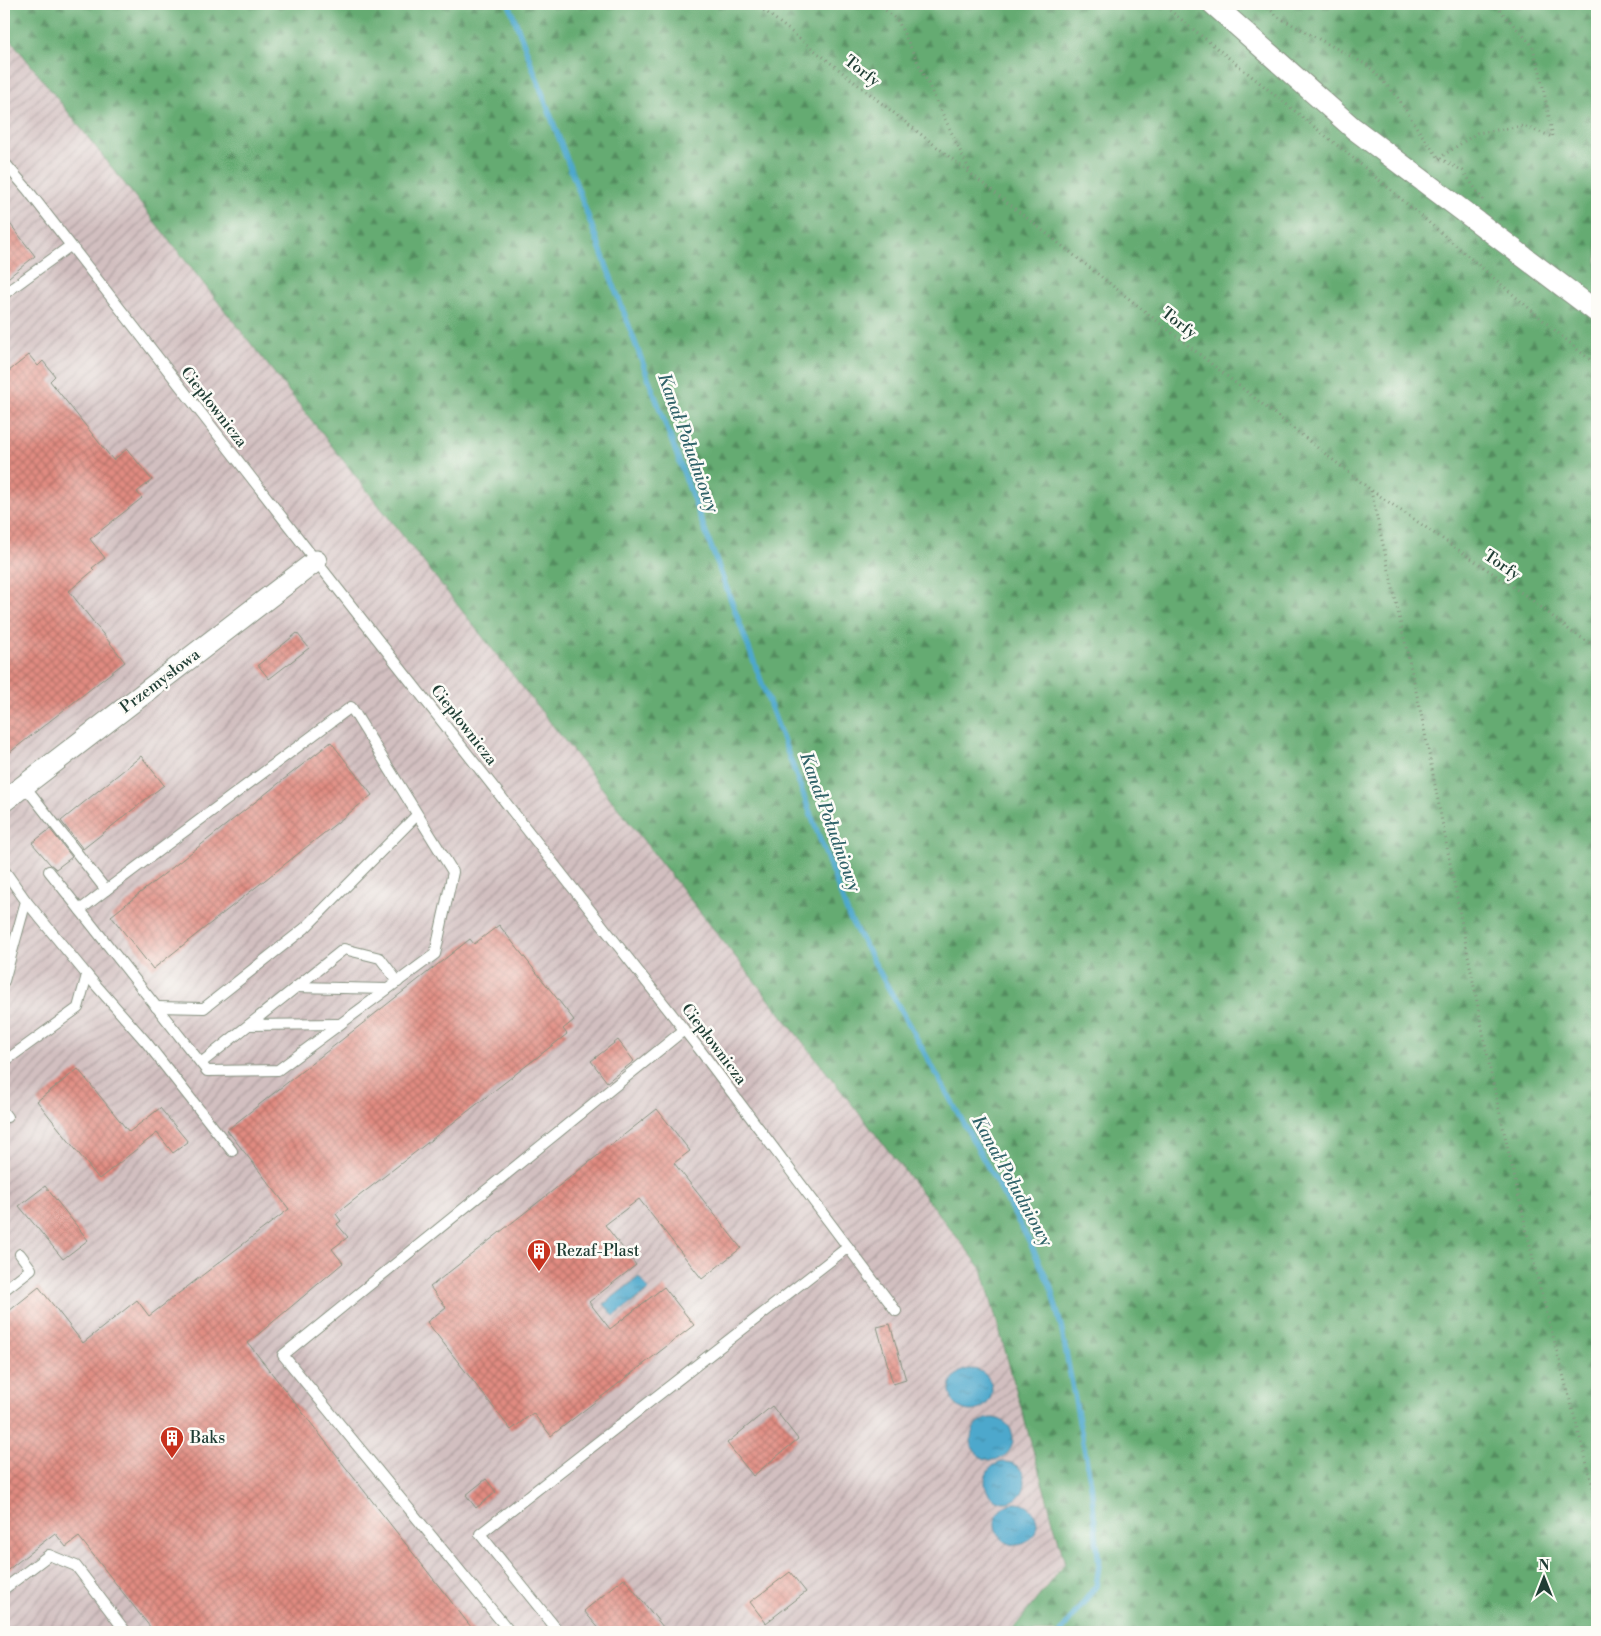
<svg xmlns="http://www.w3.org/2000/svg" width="1601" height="1636" font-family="'Libre Bodoni',serif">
<defs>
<pattern id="industrial-furrows" width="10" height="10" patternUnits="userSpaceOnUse" patternTransform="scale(1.25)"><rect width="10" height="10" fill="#d2bfc0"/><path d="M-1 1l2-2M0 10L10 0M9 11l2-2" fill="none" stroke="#aa9c9d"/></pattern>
<pattern id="forest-firs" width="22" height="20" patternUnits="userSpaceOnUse" patternTransform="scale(1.25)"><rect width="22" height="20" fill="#65ab72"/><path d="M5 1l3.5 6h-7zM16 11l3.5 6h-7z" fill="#538c5e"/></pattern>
<pattern id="water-ripples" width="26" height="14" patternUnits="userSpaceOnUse" patternTransform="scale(1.25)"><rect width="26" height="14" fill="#4ea8cc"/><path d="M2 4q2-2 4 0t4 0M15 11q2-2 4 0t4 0" fill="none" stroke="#408aa6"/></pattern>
<pattern id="building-cross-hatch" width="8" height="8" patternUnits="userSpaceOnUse" patternTransform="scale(1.25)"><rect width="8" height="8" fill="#e18b81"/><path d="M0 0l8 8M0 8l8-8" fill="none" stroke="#b6736a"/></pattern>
</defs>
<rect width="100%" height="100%" fill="#fdfcf7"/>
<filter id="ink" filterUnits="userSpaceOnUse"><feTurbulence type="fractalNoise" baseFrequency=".02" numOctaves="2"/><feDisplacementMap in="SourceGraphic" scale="10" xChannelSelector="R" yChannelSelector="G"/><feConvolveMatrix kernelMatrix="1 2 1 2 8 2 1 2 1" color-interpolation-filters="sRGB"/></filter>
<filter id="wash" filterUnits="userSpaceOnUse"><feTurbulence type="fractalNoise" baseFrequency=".0096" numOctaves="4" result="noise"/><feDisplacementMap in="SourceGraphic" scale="20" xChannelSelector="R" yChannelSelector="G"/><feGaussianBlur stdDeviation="1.12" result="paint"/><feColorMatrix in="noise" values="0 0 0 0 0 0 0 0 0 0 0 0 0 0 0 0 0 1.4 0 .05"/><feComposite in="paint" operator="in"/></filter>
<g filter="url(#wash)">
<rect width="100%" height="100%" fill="#f1e9d1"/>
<!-- industrial -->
<path fill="url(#industrial-furrows)" d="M4,31l978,1238 83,294 -54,69h-1007z"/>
<!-- forest -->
<path fill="url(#forest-firs)" stroke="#427453" d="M4,4h1593v1628h-586l54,-69 -83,-294 -978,-1238z"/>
<!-- water -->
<g fill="url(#water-ripples)" stroke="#367280">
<path d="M639,1277l10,13 -35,26 -10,-12z"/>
<circle cx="971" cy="1390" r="21"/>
<circle cx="992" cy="1439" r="21"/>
<circle cx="1005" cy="1482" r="20"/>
<circle cx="1016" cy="1524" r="21"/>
</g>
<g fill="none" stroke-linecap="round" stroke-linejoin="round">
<!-- stream -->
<path stroke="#4ea8cc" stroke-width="5.5" d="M509,4l340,913 179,322 22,46 11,41 30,158 8,82 -3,20 -35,46"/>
</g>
<g id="blocks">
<!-- building -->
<g fill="url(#building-cross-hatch)">
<path d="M4,216l31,40 -31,25z"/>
<path d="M29,355l9,11 5,-5 12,15 -5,5 63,79 14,-11 25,31 -15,12 5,6 -52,41 15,19 -13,10 2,2 -25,21 56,71 -121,95v-382z"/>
<path d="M297,633l12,15 -40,31 -11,-14z"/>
<path d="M331,742l41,53 -219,174 -42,-53z"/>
<path d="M141,756l23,29 -81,64 -22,-28z"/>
<path d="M50,829l22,28 -16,12 -6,-5 -18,-21z"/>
<path d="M499,925l75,95 -11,9 4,5 -231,180 5,7 -4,3 11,13 -16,12 11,14 -95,80 227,289h-321l-75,-95 -13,10 -11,-14 -51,40v-258l35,-28 44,56 54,-43 12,16 140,-107 -62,-79 243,-191 4,5z"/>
<path d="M618,1040l16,21 -27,21 -16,-21z"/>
<path d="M78,1069l51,63 31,-24 28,34 -15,11 -16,-20 -58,46 -62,-78z"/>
<path d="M657,1109l33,42 -16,12 67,85 -39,31 -63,-80 -34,26 31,40 -47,37 21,27 54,-42 30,38 -143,111 -18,-23 -22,17 -84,-108 19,-15 -16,-20z"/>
<path d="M45,1186l43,54 -25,19 -44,-53z"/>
<path d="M890,1324l16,56 -13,4 -16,-57z"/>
<path d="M772,1406l26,33 -45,37 -26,-33z"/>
<path d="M486,1479l10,13 -20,16 -10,-13z"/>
<path d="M790,1572l16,20 -40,31 -16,-21z"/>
<path d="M624,1578l43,54h-65l-18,-21z"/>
</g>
</g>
</g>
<g filter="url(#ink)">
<use href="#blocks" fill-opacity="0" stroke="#889382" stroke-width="1"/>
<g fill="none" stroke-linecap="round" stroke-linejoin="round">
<!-- service casing -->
<g stroke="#889382" stroke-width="12">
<g id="service">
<path d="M4,162l23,27 289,372 384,489 196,261"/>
<path d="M4,294l66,-48"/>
<path d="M24,785l82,105 -26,20 -31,-39"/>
<path d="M4,870l22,31 -22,80"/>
<path d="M26,901l61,74 59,67 86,109"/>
<path d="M80,910l127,161 71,-1 157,-116 18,-82 -102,-165 -245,183"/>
<path d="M296,987l91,2"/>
<path d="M156,1007l48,1 101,-80 112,-113"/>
<path d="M249,1025l91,-1"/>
<path d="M201,1063l143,-114 36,9 18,24"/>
<path d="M4,1064l1,-3 73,-53 9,-33"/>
<path d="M4,1113l3,4"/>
<path d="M4,1290l27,-21 -11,-15"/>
<path d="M4,1589l45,-34 27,11 50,66"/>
<path d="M510,1632l-227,-277 401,-325"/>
<path d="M559,1632l-79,-98 368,-287"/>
</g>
</g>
<!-- minor casing -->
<g stroke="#889382" stroke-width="23">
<g id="minor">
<path d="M1213,4l140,124 244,184"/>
<path d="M4,801l312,-240"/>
</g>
</g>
<!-- path -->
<g stroke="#889382" stroke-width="3" stroke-dasharray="1 4" stroke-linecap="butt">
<path d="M756,4l615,486 161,110 40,32 25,15"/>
<path d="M878,4l20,17 72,150"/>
<path d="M1162,4l196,158 220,188 19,15"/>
<path d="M1264,4l14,13 91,49 29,32 21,33 20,27 24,13 20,29"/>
<path d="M1439,158l38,-25 46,-7 30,11 -13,-65 -8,-27 -38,-41"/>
<path d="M1371,491l51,227 70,361 45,197 60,226"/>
</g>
<!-- service -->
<use href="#service" stroke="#fff" stroke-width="10"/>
<!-- minor -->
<use href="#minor" stroke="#fff" stroke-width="21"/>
</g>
</g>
<!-- icons -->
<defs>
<g id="building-pin" transform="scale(1.25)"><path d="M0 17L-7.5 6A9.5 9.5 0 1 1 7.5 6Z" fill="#c8321e" stroke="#fdfcf7"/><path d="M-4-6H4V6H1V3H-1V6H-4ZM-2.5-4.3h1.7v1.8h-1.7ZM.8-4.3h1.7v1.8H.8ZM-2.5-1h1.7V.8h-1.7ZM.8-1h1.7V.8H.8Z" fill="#fff"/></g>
</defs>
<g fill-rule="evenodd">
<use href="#building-pin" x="539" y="1251"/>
<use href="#building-pin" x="172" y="1438"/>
</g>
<g text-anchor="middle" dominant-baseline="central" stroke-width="5" stroke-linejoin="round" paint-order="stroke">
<!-- street labels -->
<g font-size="16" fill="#1f3d34" stroke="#fdfcf7">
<text transform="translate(862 71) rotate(38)">Torfy</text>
<text transform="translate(1179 323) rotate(38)">Torfy</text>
<text transform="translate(214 407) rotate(52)">Ciepłownicza</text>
<text transform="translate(1502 565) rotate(34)">Torfy</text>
<text transform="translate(160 681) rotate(-37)">Przemysłowa</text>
<text transform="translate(464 725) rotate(52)">Ciepłownicza</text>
<text transform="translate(714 1044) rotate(53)">Ciepłownicza</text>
</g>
<!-- poi labels -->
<g font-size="16" fill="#1f3d34" stroke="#fdfcf7" text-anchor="start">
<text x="556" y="1251">Rezaf-Plast</text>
<text x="190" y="1438">Baks</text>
</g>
<!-- water labels -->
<g font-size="18" font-style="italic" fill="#2f6269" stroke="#fdfcf7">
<text transform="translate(688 443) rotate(70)">Kanał Południowy</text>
<text transform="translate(830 822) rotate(70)">Kanał Południowy</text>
<text transform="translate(1012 1181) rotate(61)">Kanał Południowy</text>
</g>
</g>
<!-- margin -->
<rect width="1601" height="1636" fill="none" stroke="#fdfcf7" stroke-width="20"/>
<!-- north arrow -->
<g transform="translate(1544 1578)" stroke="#fdfcf7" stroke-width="4" paint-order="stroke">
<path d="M0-4L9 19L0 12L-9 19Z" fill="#1f3d34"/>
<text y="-8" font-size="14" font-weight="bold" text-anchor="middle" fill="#1f3d34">N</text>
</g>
</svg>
